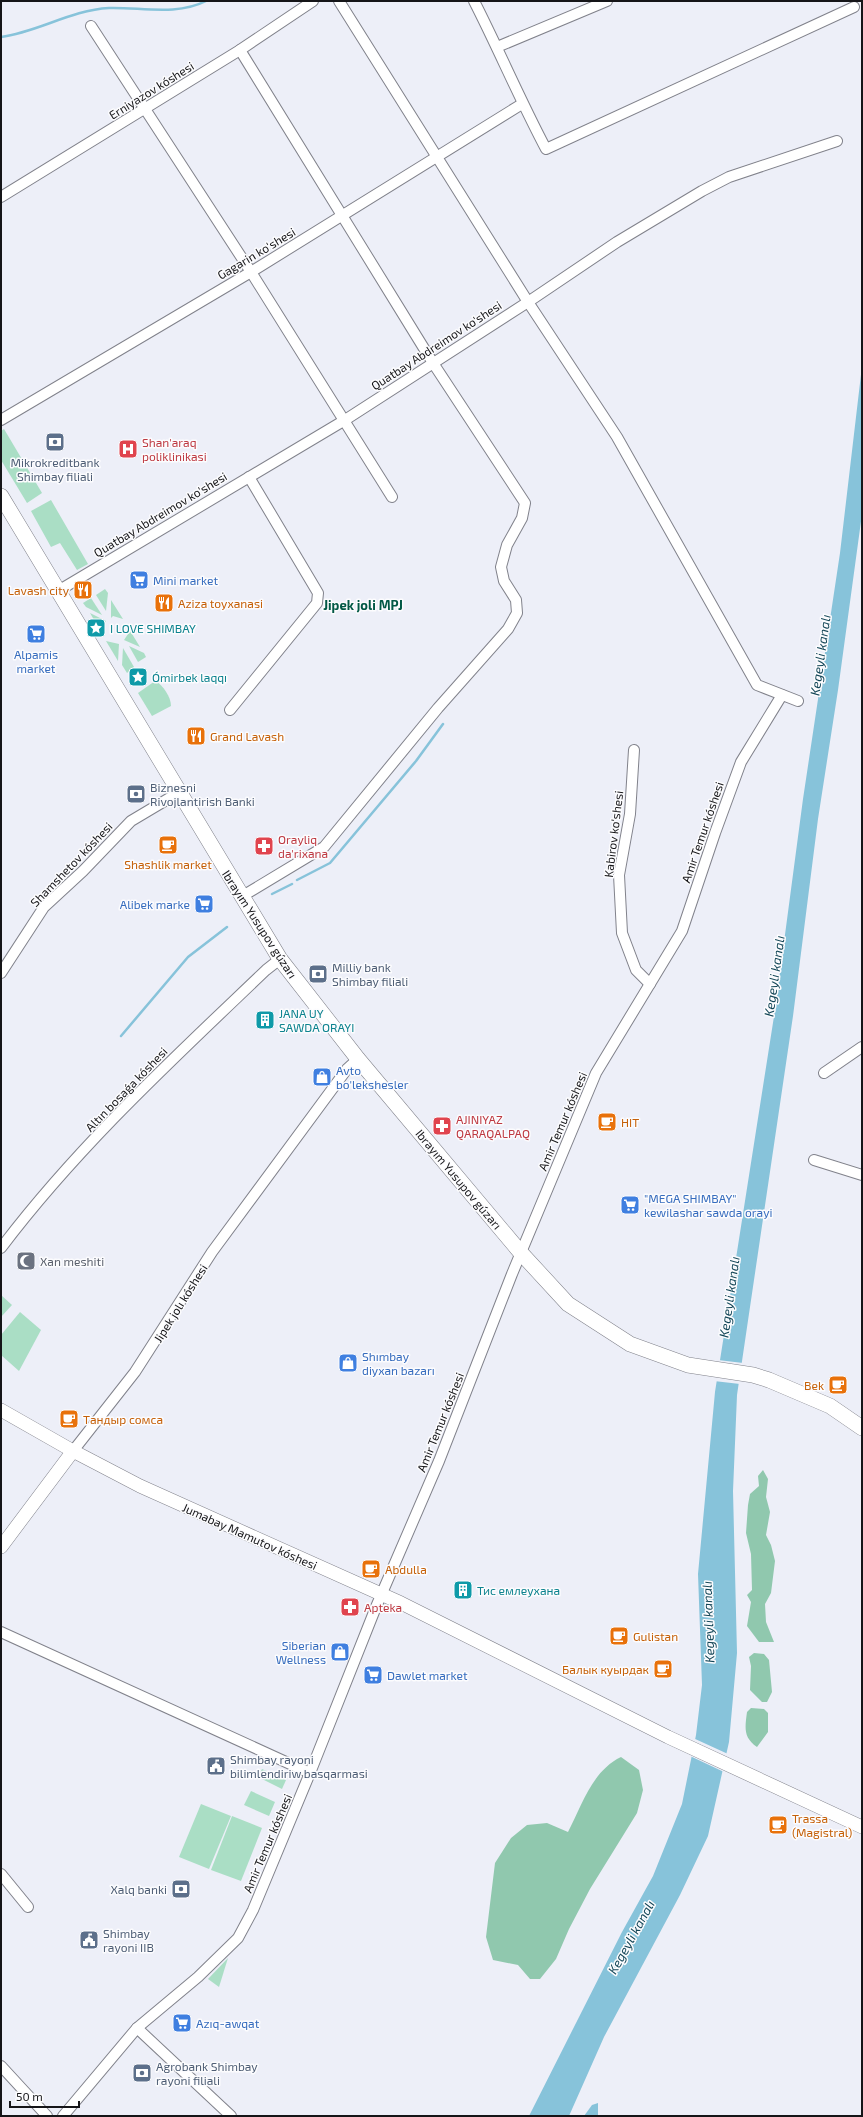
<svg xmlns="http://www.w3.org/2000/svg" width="863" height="2117" font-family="'Exo 2',sans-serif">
<rect width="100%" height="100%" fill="#edeff8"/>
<!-- green -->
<g fill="#aadec5">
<path d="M4,429l38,64 -15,10 -26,-43v-29z"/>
<path d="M51,500l37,64 -11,6 -17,-27 -9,4 -20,-36z"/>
<path d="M105,589l3,4 -2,18 -10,-16z"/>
<path d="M91,598l11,17 -16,-8 -3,-4z"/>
<path d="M111,600l12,19 -10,-3 -2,2z"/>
<path d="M90,613l16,8 -5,6v5z"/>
<path d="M129,629l11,18 -16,-7 4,-6z"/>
<path d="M106,641l13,3 -1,17z"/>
<path d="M129,646l15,7 2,4 -8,5z"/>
<path d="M123,648l11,19 -7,6 -5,-8z"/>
<path d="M155,681c8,4 16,16 16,25l-19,10 -14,-23z"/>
<path d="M1,1295l11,10 -11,12z"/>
<path d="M20,1312l21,18 -22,41 -18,-16v-20z"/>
<path d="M262,1769l24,11 -4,9 -24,-12z"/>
<path d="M251,1791l24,11 -6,14 -25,-11z"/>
<path d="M201,1804l30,12 -22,53 -30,-12z"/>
<path d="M232,1816l30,12 -21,53 -30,-11z"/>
<path d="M228,1958l-9,29 -11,-8z"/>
</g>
<!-- forest -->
<g fill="#90c8ae">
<path d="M763,1470l5,9 -2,18 4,15 -4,23 5,10 4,16 -4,32 -6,11 1,18 8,20h-15l-12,-16 4,-24 -4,-7 5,-5 -1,-36 -5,-21 2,-28 2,-11 9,-8 -1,-10z"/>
<path d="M754,1653l10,1 5,6 3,32 -5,10h-5l-12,-12 1,-24 -2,-9z"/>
<path d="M751,1708l13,1 4,4v19l-11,15c-14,-10 -12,-19 -10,-35z"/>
<path d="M621,1757l18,13 4,20 -6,23 -47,76 -21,40 -13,30 -16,20h-10l-12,-14 -25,-5 -7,-23 9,-74 16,-25 16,-13 20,-2 21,9c14,-27 24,-61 53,-75z"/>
</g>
<!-- water -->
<g fill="#87c3da">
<path d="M862,366v148l-24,176 -20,129 -25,197 -56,379 -4,96 4,162 -8,89 -21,94 -28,59 -76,142 -35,79h-40l93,-184 31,-56 29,-72 14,-69 6,-50 -4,-111 17,-182 60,-382 28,-211 37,-246z"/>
<path d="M598,2103v13h-14l8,-11z"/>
</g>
<!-- pier -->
<g fill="#edeff8">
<path d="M718,1360l25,3 -3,21 -26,-3z"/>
<path d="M693,1738l35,16 -4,18 -34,-16z"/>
</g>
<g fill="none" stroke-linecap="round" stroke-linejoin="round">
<!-- stream -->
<g stroke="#87c3da" stroke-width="2.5">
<path d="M1,37c37,-5 70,-27 108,-29 31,-1 68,8 97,-7"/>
<path d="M297,880l33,-17 86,-102 27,-37"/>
<path d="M272,894l20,-10"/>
<path d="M121,1036l67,-79 39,-30"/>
</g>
<!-- minor casing -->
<g stroke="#81828b" stroke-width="12">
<g id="minor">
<path d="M339,1l189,301 89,135 140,248 41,16"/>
<path d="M474,1c25,49 46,99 72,148l308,-142"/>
<path d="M91,26l160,246 141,225"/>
<path d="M497,47l110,-46"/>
<path d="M240,50l193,313 92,140 -3,15 -15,27 -6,22 3,14 12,19 1,13 -9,16 -70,79 -114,139 -83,50"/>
<path d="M1,197l239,-147 73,-49"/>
<path d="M1,420l250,-148 271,-168"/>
<path d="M58,591l287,-171 183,-118 89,-60 85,-51 27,-14 108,-36"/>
<path d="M230,710l87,-107 1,-10 -69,-116"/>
<path d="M634,750l-4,64 -11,61 3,58 14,37 14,14"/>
<path d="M1,973l43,-66 39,-36 48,-50 47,-28"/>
<path d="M824,1073l38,-26"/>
<path d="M814,1160l48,15"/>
<path d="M1,1248c77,-102 173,-190 265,-278l14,-11"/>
<path d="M73,1451l62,-79 77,-120 135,-183 11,-10"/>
<path d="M1,1632l309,141"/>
<path d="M1,1874l27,33"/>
<path d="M137,2028l94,88"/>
<path d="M1,2066l46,50"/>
<path d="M63,2116l74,-88 61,-51 40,-39 15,-28 57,-137 66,-166 63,-146 73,-187 84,-201 86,-142 33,-98 26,-71 41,-67"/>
</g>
</g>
<!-- tertiary casing -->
<g stroke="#81828b" stroke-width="14">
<g id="tertiary">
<path d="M1,1410l72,41 67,35 261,117 267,134 194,90"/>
<path d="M1,1547l72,-96"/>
</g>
</g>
<!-- secondary casing -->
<g stroke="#81828b" stroke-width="16">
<path id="secondary" d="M1,496l279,463 78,100 163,194 47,51 62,40 58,21 65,10 16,5 61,26 32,22"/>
</g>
<!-- minor -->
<use href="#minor" stroke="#fff" stroke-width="10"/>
<!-- tertiary -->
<use href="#tertiary" stroke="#fff" stroke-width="13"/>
<!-- secondary -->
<use href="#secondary" stroke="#fff" stroke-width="15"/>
</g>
<!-- icons -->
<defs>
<g id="bank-square" transform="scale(1)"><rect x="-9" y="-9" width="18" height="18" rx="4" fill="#5c6f8a" stroke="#fcfcfe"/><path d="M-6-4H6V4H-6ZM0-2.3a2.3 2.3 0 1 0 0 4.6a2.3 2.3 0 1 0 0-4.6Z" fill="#fff"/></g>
<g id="hospital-square" transform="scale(1)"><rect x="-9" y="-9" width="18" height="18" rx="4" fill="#e0444e" stroke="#fcfcfe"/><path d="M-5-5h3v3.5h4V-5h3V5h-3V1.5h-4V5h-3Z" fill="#fff"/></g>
<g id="supermarket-square" transform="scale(1)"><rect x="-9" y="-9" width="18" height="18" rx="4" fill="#3f7fe0" stroke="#fcfcfe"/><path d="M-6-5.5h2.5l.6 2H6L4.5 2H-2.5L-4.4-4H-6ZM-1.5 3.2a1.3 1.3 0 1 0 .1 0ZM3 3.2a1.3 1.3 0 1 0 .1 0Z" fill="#fff"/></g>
<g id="restaurant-square" transform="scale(1)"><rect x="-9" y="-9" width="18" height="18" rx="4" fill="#e8710a" stroke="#fcfcfe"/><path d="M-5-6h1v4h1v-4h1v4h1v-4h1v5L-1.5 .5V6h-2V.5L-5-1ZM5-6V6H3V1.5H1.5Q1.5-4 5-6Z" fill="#fff"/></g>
<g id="sight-square" transform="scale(1)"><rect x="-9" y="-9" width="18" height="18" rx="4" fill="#0f9aa8" stroke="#fcfcfe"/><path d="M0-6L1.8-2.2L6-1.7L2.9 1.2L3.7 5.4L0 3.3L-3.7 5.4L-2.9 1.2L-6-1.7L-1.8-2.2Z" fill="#fff"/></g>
<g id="cafe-square" transform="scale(1)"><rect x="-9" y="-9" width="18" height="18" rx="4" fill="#e8710a" stroke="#fcfcfe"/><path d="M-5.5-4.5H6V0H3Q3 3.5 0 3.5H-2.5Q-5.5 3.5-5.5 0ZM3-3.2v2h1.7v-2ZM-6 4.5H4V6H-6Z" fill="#fff"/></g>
<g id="pharmacy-square" transform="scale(1)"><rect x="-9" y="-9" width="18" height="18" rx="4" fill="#e0444e" stroke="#fcfcfe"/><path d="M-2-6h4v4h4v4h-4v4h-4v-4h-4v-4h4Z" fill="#fff"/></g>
<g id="building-square" transform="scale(1)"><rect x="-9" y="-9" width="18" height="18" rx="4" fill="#0f9aa8" stroke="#fcfcfe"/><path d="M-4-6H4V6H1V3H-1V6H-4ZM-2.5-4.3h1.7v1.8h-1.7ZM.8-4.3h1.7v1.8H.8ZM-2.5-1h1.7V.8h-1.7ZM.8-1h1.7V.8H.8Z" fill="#fff"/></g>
<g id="shop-square" transform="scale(1)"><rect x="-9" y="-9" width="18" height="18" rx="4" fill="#3f7fe0" stroke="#fcfcfe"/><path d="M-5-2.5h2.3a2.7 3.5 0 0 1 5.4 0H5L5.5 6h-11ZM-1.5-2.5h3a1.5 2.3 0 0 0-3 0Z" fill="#fff"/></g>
<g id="mosque-square" transform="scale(1)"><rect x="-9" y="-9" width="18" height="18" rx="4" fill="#6b7280" stroke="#fcfcfe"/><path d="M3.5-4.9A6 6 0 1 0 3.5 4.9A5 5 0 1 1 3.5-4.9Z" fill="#fff"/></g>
<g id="civic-square" transform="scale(1)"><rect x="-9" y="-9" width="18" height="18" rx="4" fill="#5c6f8a" stroke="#fcfcfe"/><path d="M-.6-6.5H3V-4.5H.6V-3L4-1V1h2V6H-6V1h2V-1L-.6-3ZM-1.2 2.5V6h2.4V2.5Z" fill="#fff"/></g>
</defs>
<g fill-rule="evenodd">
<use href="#bank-square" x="55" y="442"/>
<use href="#hospital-square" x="128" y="449"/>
<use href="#supermarket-square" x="139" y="580"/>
<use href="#restaurant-square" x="83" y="590"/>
<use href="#restaurant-square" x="164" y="603"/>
<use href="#sight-square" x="96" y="628"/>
<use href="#supermarket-square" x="36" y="634"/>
<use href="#sight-square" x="138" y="677"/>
<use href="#restaurant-square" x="196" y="736"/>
<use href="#bank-square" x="136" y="794"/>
<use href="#cafe-square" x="168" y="845"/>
<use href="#pharmacy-square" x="264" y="846"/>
<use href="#supermarket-square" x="204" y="904"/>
<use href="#bank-square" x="318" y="974"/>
<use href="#building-square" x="265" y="1020"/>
<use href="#shop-square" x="322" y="1077"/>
<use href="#cafe-square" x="607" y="1122"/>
<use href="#pharmacy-square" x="442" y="1126"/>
<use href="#supermarket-square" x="630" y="1205"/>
<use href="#mosque-square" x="26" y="1261"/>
<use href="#shop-square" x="348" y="1363"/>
<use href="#cafe-square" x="838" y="1385"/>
<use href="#cafe-square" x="69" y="1419"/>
<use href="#cafe-square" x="371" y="1569"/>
<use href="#building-square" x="463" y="1590"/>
<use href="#pharmacy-square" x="350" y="1607"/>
<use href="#cafe-square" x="619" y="1636"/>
<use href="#shop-square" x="340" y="1652"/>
<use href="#cafe-square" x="663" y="1669"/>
<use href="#supermarket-square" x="373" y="1675"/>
<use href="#civic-square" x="216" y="1766"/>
<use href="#cafe-square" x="778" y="1825"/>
<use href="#bank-square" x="181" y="1889"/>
<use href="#civic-square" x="89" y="1940"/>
<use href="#supermarket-square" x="182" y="2023"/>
<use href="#bank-square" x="142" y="2073"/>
</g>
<g text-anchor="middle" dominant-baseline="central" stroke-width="3" stroke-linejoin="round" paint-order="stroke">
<!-- street labels -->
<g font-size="12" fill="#151518" stroke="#fcfcfe">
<text transform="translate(151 90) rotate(-32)">Erniyazov kóshesi</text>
<text transform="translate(256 253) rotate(-31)">Gagarin ko'shesi</text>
<text transform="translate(436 345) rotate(-33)">Quatbay Abdreimov ko'shesi</text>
<text transform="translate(160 514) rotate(-31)">Quatbay Abdreimov ko'shesi</text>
<text transform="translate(702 832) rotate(-71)">Amir Temur kóshesi</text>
<text transform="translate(613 834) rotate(-83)">Kabirov ko'shesi</text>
<text transform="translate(71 864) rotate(-46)">Shamshetov kóshesi</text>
<text transform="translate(260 924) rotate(57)">Ibrayım Yusupov gúzarı</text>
<text transform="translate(126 1089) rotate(-46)">Altın bosaǵa kóshesi</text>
<text transform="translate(562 1121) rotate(-67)">Amir Temur kóshesi</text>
<text transform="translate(459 1179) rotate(50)">Ibrayım Yusupov gúzarı</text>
<text transform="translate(180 1303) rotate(-58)">Jipek jolı kóshesi</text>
<text transform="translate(440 1422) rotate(-68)">Amir Temur kóshesi</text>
<text transform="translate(250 1536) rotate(24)">Jumabay Mamutov kóshesi</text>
<text transform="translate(267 1843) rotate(-67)">Amir Temur kóshesi</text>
</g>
<!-- health labels -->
<g font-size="12" fill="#be3a42" stroke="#fcfcfe" text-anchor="start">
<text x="142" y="442">Shan'araq<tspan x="142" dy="14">poliklinikasi</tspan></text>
<text x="278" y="839">Orayliq<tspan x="278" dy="14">da'rixana</tspan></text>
<text x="456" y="1119">AJINIYAZ<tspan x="456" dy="14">QARAQALPAQ</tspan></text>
<text x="364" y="1607">Apteka</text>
</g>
<!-- service labels -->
<g font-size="12" fill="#4e5e75" stroke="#fcfcfe" text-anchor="start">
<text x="55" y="462" text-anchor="middle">Mikrokreditbank<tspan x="55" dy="14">Shimbay filiali</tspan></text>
<text x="150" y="787">Biznesni<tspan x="150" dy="14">Rivojlantirish Banki</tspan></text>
<text x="332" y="967">Milliy bank<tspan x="332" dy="14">Shimbay filiali</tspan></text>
<text x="230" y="1759">Shimbay rayoni<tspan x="230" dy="14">bilimlendiriw basqarmasi</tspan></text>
<text x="167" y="1889" text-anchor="end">Xalq banki</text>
<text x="103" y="1933">Shimbay<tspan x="103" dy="14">rayoni IIB</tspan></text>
<text x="156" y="2066">Agrobank Shimbay<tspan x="156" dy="14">rayoni filiali</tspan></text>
</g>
<!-- shop labels -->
<g font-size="12" fill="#366cbe" stroke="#fcfcfe" text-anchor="start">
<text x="153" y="580">Mini market</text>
<text x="36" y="654" text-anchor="middle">Alpamis<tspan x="36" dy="14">market</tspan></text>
<text x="190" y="904" text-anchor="end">Alibek marke</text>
<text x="336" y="1070">Avto<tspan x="336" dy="14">bo'lekshesler</tspan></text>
<text x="644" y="1198">"MEGA SHIMBAY"<tspan x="644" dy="14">kewilashar sawda orayi</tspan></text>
<text x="362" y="1356">Shımbay<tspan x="362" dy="14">diyxan bazarı</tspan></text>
<text x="326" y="1645" text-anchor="end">Siberian<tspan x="326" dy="14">Wellness</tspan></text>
<text x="387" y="1675">Dawlet market</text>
<text x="196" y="2023">Azıq-awqat</text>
</g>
<!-- food labels -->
<g font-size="12" fill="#c56008" stroke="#fcfcfe" text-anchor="start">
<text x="69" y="590" text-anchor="end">Lavash city</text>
<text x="178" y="603">Aziza toyxanasi</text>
<text x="210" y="736">Grand Lavash</text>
<text x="168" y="864" text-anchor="middle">Shashlik market</text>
<text x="621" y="1122">HIT</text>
<text x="824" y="1385" text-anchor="end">Bek</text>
<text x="83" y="1419">Тандыр сомса</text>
<text x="385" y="1569">Abdulla</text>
<text x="633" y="1636">Gulistan</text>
<text x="649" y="1669" text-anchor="end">Балык куырдак</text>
<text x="792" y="1818">Trassa<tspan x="792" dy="14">(Magistral)</tspan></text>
</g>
<!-- culture labels -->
<g font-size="12" fill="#0d838f" stroke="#fcfcfe" text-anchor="start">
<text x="110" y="628">I LOVE SHIMBAY</text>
<text x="152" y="677">Ómirbek laqqı</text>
<text x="279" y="1013">JANA UY<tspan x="279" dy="14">SAWDA ORAYI</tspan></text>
<text x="477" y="1590">Тис емлеухана</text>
</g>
<!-- worship labels -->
<g font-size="12" fill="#5b616d" stroke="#fcfcfe" text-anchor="start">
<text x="40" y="1261">Xan meshiti</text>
</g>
<!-- neighbourhood labels -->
<g font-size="13" font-weight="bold" fill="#015845" stroke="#fcfcfe">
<text x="363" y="605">Jipek joli MPJ</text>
</g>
<!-- water labels -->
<g font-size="13" font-style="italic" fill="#144758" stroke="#fcfcfe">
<text transform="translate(820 655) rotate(-82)">Kegeyli kanalı</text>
<text transform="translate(774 976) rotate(-82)">Kegeyli kanalı</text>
<text transform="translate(729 1297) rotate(-82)">Kegeyli kanalı</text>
<text transform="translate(708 1622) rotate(-92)">Kegeyli kanalı</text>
<text transform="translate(631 1937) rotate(-61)">Kegeyli kanalı</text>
</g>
</g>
<!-- border -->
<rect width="863" height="2117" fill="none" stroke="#151518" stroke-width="4"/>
<!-- scale -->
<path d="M10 2101v6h69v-6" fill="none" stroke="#151518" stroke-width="2"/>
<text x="16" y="2101" font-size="12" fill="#151518" stroke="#fcfcfe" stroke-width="3" paint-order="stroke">50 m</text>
</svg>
